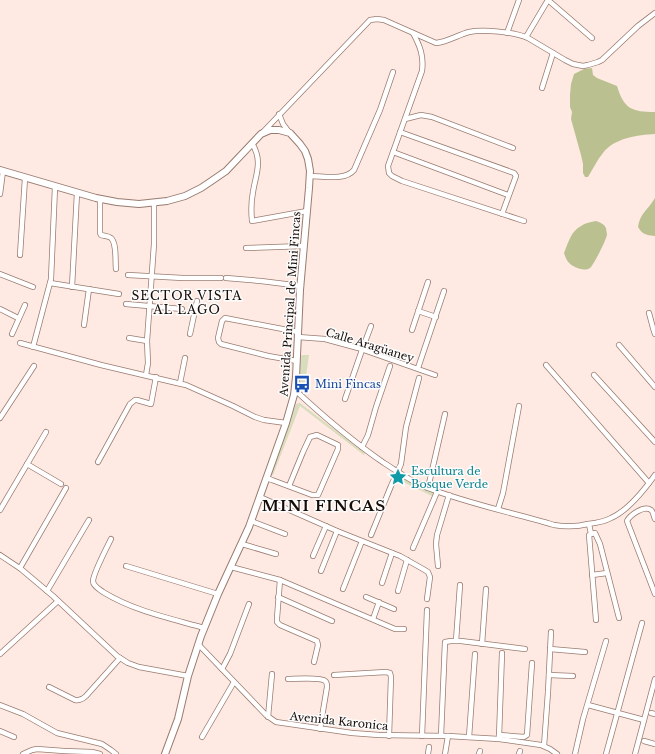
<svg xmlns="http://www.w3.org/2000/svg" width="655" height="754" font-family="'Libre Baskerville',serif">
<rect width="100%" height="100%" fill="#feeae2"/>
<!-- green -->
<g fill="#d9ddbd">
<path d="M302,355h7l-4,29 -3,7 -2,-1c0,-9 -4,-28 2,-35z"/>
<path d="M300,403l65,50 -1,2 -64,-49 -27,69 -3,-1 26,-70z"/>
<path d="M397,475l38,18 -1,4 -39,-19z"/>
</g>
<!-- forest -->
<g fill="#bbc091">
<path d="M592,68l1,7 4,3 20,8c7,23 15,26 38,26v22c-17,1 -41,4 -52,19 -6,7 -10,16 -15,24h-3l-2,-4v-9l-2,-9 -10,-36 1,-7 -2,-5v-12l1,-11 3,-10 10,-5z"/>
<path d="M655,198v38h-1c-8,-1 -12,-2 -16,-9 2,-14 10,-17 17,-29z"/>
<path d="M596,221c4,1 8,3 10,7 0,1 1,6 1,6 0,5 -14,32 -17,34 -5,3 -10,1 -15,-1 -7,-3 -9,-8 -11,-14 4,-10 7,-22 17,-27 4,-3 10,-4 15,-5z"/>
</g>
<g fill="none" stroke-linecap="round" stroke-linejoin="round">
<!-- street casing -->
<g stroke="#997b70" stroke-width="6">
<g id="street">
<path d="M548,0l44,38"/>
<path d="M413,33c7,13 11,23 9,38l-34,95 1,7 3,3 10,5 122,40"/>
<path d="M507,33l12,-33"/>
<path d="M526,37l22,-37"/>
<path d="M542,88l11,-35"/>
<path d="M279,114l4,10 6,8"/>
<path d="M405,119l16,-4 11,2 81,31"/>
<path d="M263,132l107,-112 7,-1 7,1 52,23c11,-1 22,-8 33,-11 14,-3 46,0 59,6l37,22 8,4 10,2 5,-1 10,-3 4,-2 36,-34 17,-13"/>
<path d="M400,132l114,41 2,3 -14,38"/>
<path d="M252,143c11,19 4,30 1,49 -2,10 -2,19 -1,29l55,-10"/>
<path d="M393,152l115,43"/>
<path d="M310,176c13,0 35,5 44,-6l26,-60 13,-38"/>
<path d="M0,194l3,-23"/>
<path d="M100,199v34l1,2c3,1 7,1 10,3 6,5 4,24 5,31"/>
<path d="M246,248l58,-2"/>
<path d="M20,255l5,-77"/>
<path d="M0,274l33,13"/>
<path d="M128,275l55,3h38"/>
<path d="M226,278l35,3 40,5"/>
<path d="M50,283l69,11"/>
<path d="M72,287l5,-94"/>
<path d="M126,304l56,5"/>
<path d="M0,309l18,9"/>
<path d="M418,311l18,6"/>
<path d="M649,313l4,15 2,6"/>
<path d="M84,325l5,-36"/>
<path d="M412,330l16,-48"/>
<path d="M12,334l13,-29"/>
<path d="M190,334l7,-33"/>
<path d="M298,337l27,2 33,9 77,27"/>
<path d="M129,338l18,3"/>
<path d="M20,343l81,22 76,18 9,2 47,21 22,11 9,3 22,3"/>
<path d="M619,345l36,42"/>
<path d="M33,347l18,-68 4,-92"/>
<path d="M297,361l-29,-5 -47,-12 -2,-2 -1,-4 4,-17 3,-3 73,14"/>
<path d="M546,365l103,118"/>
<path d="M418,368l26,-77"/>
<path d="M146,375l2,-12 -1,-22 7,-97v-41"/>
<path d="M594,375l61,67"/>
<path d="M180,383l5,-25"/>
<path d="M295,390c29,27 57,51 89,73 13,8 25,17 39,23 41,17 88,26 131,39 12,2 22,2 34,-1 8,-1 16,-2 23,-6 16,-7 34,-29 44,-43"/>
<path d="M345,399l17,-49 9,-24"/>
<path d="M0,418l34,-52"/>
<path d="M362,447l6,-12 8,-28 14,-41"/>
<path d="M98,462l32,-58 5,-4h2l14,4 5,-27"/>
<path d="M27,464l34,20"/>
<path d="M266,478l6,2 40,15h6l20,-46v-4l-21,-10 -7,2 -7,15 -14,34"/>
<path d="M428,488l17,-74"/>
<path d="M260,497l77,34 63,25 23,13 5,3 2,5 -3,22"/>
<path d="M498,509l5,-16 16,-87"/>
<path d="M0,510l46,-78"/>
<path d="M655,519c-1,-2 -2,-8 -4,-9 -7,-5 -21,5 -24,11l28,73"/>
<path d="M251,521l34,13"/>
<path d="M589,524l2,10 -2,1 7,85"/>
<path d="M591,534l4,-1 5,11 19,74"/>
<path d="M371,535l20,-49 10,-22 5,-37 13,-49"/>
<path d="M111,539c-4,8 -18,35 -18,42 0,5 6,8 10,11 31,19 66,26 101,36"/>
<path d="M242,544l34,10"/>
<path d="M413,548l24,-56"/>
<path d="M0,555l21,14 32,27 64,60 11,7 11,4 49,9"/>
<path d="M313,556l13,-30"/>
<path d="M126,566l92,28"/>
<path d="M438,566l-2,-22 1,-9 12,-40"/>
<path d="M231,567l49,13 115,49h9"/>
<path d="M20,568l46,-80"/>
<path d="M321,571l16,-40"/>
<path d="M592,575l15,-2"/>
<path d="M280,580l-3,38v4l3,3 37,16 1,4 -4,17"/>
<path d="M382,583l10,-30"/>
<path d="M343,589l19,-48"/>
<path d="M47,591l42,-71"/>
<path d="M398,591l9,-31"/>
<path d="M278,597l54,24"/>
<path d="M366,597l28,12"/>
<path d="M373,619l6,-17"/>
<path d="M456,641l4,-56"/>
<path d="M198,644l68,71 10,7 76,11 27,2 69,1 51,3 42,6 9,4 7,5"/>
<path d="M482,644l4,-55"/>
<path d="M550,649l35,3"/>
<path d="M0,654l58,-53"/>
<path d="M222,669l8,-15 19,-50"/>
<path d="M334,675l52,-3 4,1 1,4 -2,59"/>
<path d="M549,675l24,1"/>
<path d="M288,679c7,0 33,-2 37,2 2,1 2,3 2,6l-7,42"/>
<path d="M49,687l26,13c5,1 8,-1 11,-4l34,-38"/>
<path d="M0,705l23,9 34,19 45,11 9,6 5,4"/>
<path d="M588,705l56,15"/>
<path d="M651,713l4,1"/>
<path d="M268,717l4,-43"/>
<path d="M0,731l14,6"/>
<path d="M499,735l25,2 3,-2 5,-72"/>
<path d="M422,736l5,-126"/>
<path d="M441,736l4,-94 6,-1h10l64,8"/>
<path d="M202,737l32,-55"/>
<path d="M469,737l6,-83"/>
<path d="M499,737l3,-84"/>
<path d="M644,741l11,3"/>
<path d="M544,746l4,-54 3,-60"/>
<path d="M23,754l9,-4 5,-1 27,2 28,1 8,2"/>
<path d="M428,754l1,-7"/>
<path d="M445,754l3,-18"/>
<path d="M479,754l1,-3"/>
<path d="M519,754l1,-3"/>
<path d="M575,754l8,-35 23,-78"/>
<path d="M606,754l36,-131"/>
<path d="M635,754l20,-75"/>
</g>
</g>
<!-- secondary casing -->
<g stroke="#997b70" stroke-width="8">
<path id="secondary" d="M0,170l96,28 21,4 22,2 28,-3 18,-5 16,-8 9,-6 16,-11 35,-37 9,-4h9l11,3 10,11 5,7 3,8 2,12 -1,17 -9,102 -4,87 -2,18 -8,28 -37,104 -31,67 -17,42 -13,40 -10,43 -13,35"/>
</g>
<!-- street -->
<use href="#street" stroke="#fff" stroke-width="4.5"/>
<!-- secondary -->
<use href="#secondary" stroke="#fff" stroke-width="6"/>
</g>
<!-- icons -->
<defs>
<g id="bus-bare" transform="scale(1.38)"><path d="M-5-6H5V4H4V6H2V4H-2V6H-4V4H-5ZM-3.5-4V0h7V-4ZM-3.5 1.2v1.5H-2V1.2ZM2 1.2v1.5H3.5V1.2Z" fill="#1a4fb4" stroke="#fcfcfc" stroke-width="2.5" paint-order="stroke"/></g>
<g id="sight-bare" transform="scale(1.38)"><path d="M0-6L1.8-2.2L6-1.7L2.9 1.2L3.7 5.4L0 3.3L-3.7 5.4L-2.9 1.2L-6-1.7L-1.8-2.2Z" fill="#0f9aa8" stroke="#fcfcfc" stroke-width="2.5" paint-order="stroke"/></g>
</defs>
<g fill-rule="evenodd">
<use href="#bus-bare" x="302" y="384"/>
<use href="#sight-bare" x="398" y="477"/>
</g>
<g text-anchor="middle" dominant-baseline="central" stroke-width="3" stroke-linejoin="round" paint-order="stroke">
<!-- street labels -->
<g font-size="11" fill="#150b07" stroke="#fcfcfc">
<text transform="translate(290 304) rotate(-86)">Avenida Principal de Mini Fincas</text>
<text transform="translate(370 345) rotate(17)">Calle Aragüaney</text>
<text transform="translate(339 721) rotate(6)">Avenida Karonica</text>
</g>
<!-- transit labels -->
<g font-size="11" fill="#164399" stroke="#fcfcfc" text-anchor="start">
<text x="315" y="384">Mini Fincas</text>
</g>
<!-- culture labels -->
<g font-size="11" fill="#0d838f" stroke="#fcfcfc" text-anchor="start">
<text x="411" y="471">Escultura de<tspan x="411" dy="13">Bosque Verde</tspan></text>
</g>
<!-- neighbourhood labels -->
<g font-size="12" letter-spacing="1" fill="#150b07" stroke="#fcfcfc">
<text x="187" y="295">SECTOR VISTA<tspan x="187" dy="14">AL LAGO</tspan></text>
</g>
<!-- district labels -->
<g font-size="15" font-weight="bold" letter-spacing="1" fill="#150b07" stroke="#fcfcfc">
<text x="324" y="505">MINI FINCAS</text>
</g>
</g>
</svg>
